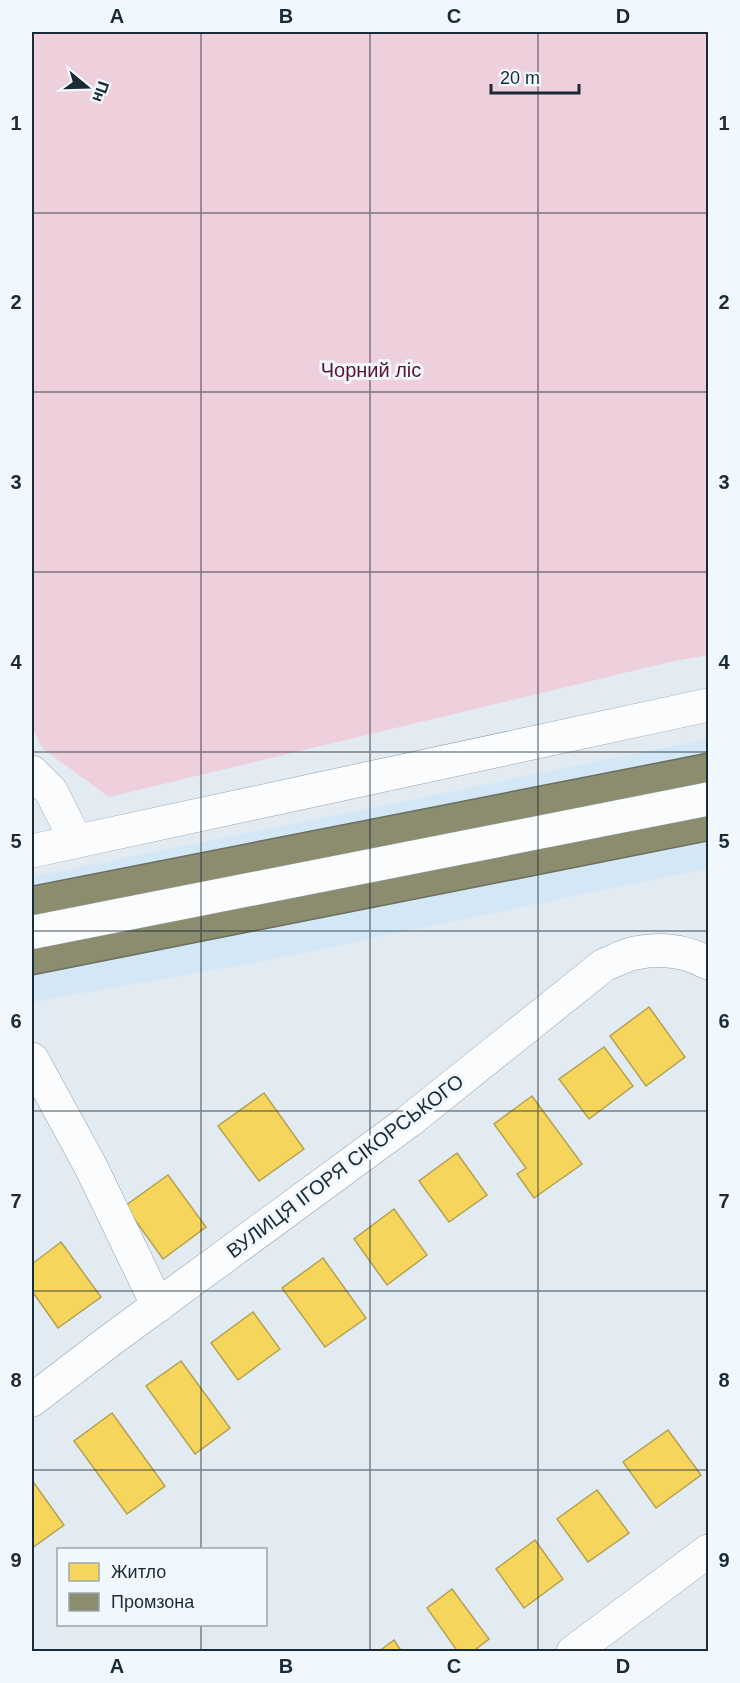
<svg xmlns="http://www.w3.org/2000/svg" width="740" height="1683" font-family="Helvetica,sans-serif">
<rect width="100%" height="100%" fill="#e2ebf2"/>
<!-- built -->
<path fill="#d3e7f6" d="M708,739v129l-444,93 -232,41v-125z"/>
<!-- green -->
<path fill="#eecfdc" d="M32,32h676v623l-34,6 -565,136 -67,-49 -10,-22z"/>
<!-- homes -->
<g fill="#f6d55c" stroke="#b4a251" stroke-width="1.5">
<path d="M649,1007l36,50 -39,29 -36,-50z"/>
<path d="M604,1047l29,39 -44,33 -30,-40z"/>
<path d="M264,1093l40,56 -45,32 -41,-55z"/>
<path d="M532,1096l50,68 -48,34 -17,-24 9,-6 -32,-44z"/>
<path d="M457,1153l30,42 -38,27 -30,-41z"/>
<path d="M168,1175l38,52 -43,32 -38,-53z"/>
<path d="M394,1209l33,46 -40,30 -33,-46z"/>
<path d="M61,1242l40,55 -43,31 -26,-37v-27z"/>
<path d="M323,1258l43,60 -41,29 -43,-59z"/>
<path d="M253,1312l27,37 -42,31 -27,-37z"/>
<path d="M181,1361l49,67 -35,26 -49,-68z"/>
<path d="M112,1413l53,73 -38,28 -53,-73z"/>
<path d="M668,1430l33,45 -45,33 -33,-46z"/>
<path d="M34,1483l30,42 -32,23v-64z"/>
<path d="M597,1490l32,43 -41,29 -31,-43z"/>
<path d="M535,1540l28,39 -39,29 -28,-39z"/>
<path d="M452,1589l37,50 -17,13h-14l-31,-44z"/>
<path d="M394,1640l8,12h-24z"/>
</g>
<!-- industry -->
<g fill="#8c8c6e" stroke="#6a6f5d" stroke-width="1.5">
<path d="M708,753v31l-676,133v-31z"/>
<path d="M708,811v30l-676,134v-31z"/>
</g>
<g fill="none" stroke-linecap="round" stroke-linejoin="round">
<!-- minor casing -->
<g stroke="#94a0a9" stroke-width="34">
<g id="minor">
<path d="M32,772l19,19 25,50"/>
<path d="M32,851l676,-146"/>
<path d="M34,932l674,-133"/>
<path d="M32,1059l59,108 67,139"/>
<path d="M32,1400l76,-58 301,-221 195,-156c10,-4 21,-10 31,-12 25,-5 51,-2 73,10"/>
<path d="M573,1652l135,-101"/>
</g>
</g>
<!-- minor -->
<use href="#minor" stroke="#fbfcfd" stroke-width="33"/>
</g>
<!-- grid -->
<path fill="none" stroke="#1a2a36" stroke-width="1.5" stroke-opacity="0.55" d="M201,32v1518M370,32v1620M538,32v1620M32,213h676M32,392h676M32,572h676M32,752h676M32,931h676M32,1111h676M32,1291h676M32,1470h676M201,1624v28"/>
<g text-anchor="middle" dominant-baseline="central" stroke-width="6" stroke-linejoin="round" paint-order="stroke">
<!-- park labels -->
<g font-size="20" fill="#5a1631" stroke="#f0f8fe">
<text x="371" y="370">Чорний ліс</text>
</g>
<!-- street labels -->
<g font-size="20" fill="#1a2a36" stroke="#f0f8fe">
<text transform="translate(345 1166) rotate(-37)">ВУЛИЦЯ ІГОРЯ СІКОРСЬКОГО</text>
</g>
</g>
<!-- border -->
<rect width="740" height="1683" fill="none" stroke="#f0f8fe" stroke-width="66"/>
<!-- legend -->
<rect x="57" y="1548" width="210" height="78" fill="#f0f8fe" stroke="#9aa6ae" stroke-width="1.5"/>
<rect x="69" y="1563" width="30" height="18" fill="#f6d55c" stroke="#9aa6ae" stroke-width="1.5"/>
<text x="111" y="1578" font-size="18" fill="#1a2a36">Житло</text>
<rect x="69" y="1593" width="30" height="18" fill="#8c8c6e" stroke="#9aa6ae" stroke-width="1.5"/>
<text x="111" y="1608" font-size="18" fill="#1a2a36">Промзона</text>
<!-- north arrow -->
<g transform="translate(87 87) rotate(109)" stroke="#f0f8fe" stroke-width="4.5" paint-order="stroke">
<path d="M0-4.5L10 22L0 15L-10 22Z" fill="#1a2a36"/>
<text y="-9" font-size="16" font-weight="bold" text-anchor="middle" fill="#1a2a36">Пн</text>
</g>
<!-- scale -->
<path d="M491 84v9h88v-9" fill="none" stroke="#1a2a36" stroke-width="3"/>
<text x="500" y="84" font-size="18" fill="#1a2a36" stroke="#f0f8fe" stroke-width="4.5" paint-order="stroke">20 m</text>
<rect x="33" y="33" width="674" height="1617" fill="none" stroke="#1a2a36" stroke-width="2"/>
<g font-size="20" text-anchor="middle" font-weight="bold" fill="#1a2a36">
<text x="117" y="23">A</text>
<text x="286" y="23">B</text>
<text x="454" y="23">C</text>
<text x="623" y="23">D</text>
<text x="16" y="130">1</text>
<text x="724" y="130">1</text>
<text x="16" y="309">2</text>
<text x="724" y="309">2</text>
<text x="16" y="489">3</text>
<text x="724" y="489">3</text>
<text x="16" y="669">4</text>
<text x="724" y="669">4</text>
<text x="16" y="848">5</text>
<text x="724" y="848">5</text>
<text x="16" y="1028">6</text>
<text x="724" y="1028">6</text>
<text x="16" y="1208">7</text>
<text x="724" y="1208">7</text>
<text x="16" y="1387">8</text>
<text x="724" y="1387">8</text>
<text x="16" y="1567">9</text>
<text x="724" y="1567">9</text>
<text x="117" y="1673">A</text>
<text x="286" y="1673">B</text>
<text x="454" y="1673">C</text>
<text x="623" y="1673">D</text>
</g>
</svg>
